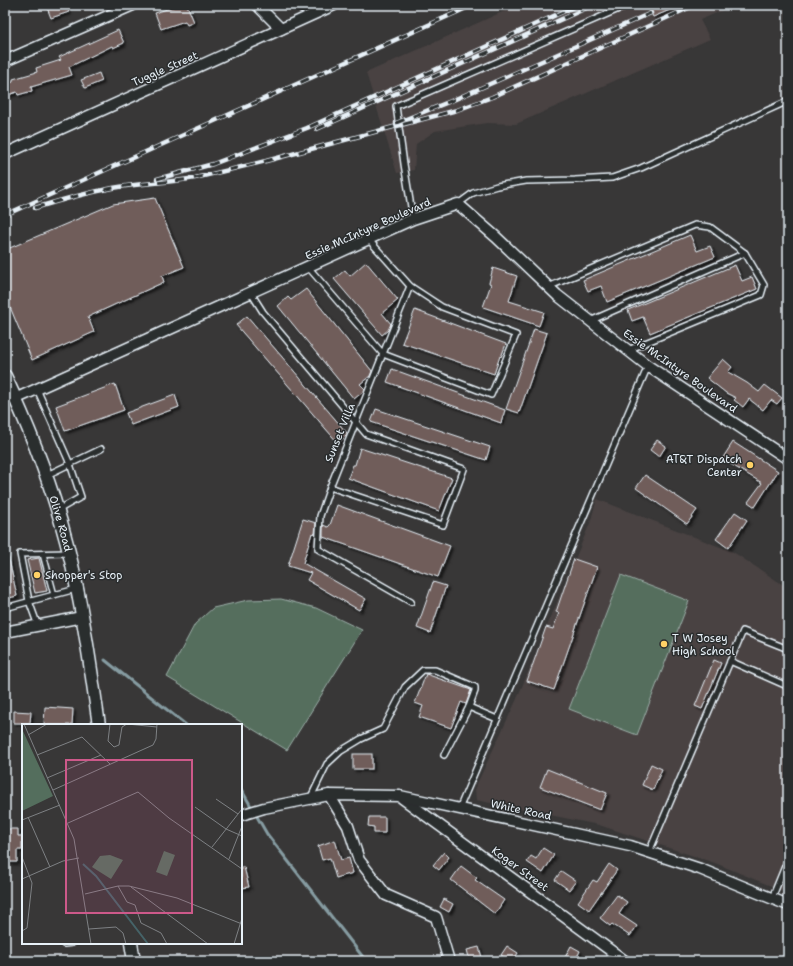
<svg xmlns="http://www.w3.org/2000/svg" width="793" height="966" font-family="'Shantell Sans',sans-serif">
<defs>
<filter id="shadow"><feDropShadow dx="2.5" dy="2.5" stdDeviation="1" flood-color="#0009"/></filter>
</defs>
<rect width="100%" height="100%" fill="#383737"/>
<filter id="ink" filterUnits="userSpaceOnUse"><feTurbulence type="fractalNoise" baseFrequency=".025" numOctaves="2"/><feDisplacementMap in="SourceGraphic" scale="8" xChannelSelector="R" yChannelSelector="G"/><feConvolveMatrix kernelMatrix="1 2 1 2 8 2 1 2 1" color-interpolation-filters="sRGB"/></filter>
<g filter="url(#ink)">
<!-- built -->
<g fill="#494242">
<path d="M518,5h217l-35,15 10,19 -194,85 -29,-1 -52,8 -19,13 -2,26 -17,3 -31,-100z"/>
<path d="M597,499l136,53 55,36v305l-73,-30 -116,-38 -123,-25 -1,-12 41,-87 74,-178z"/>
</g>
<!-- green -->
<g fill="#546e5d" stroke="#9eb0aa">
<path d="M621,575l68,26 -52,134 -68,-26z"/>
<path d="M281,599l35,9 46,22 -75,120 -120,-73 28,-53 18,-16 35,-8z"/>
</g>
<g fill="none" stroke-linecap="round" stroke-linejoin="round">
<!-- stream -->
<g stroke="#869ca2" stroke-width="3">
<path d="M105,660l81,65"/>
<path d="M241,789l26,45 99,127"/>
</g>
</g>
<!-- building -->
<g fill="#705d5a" stroke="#e8f1f8" filter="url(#shadow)">
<path d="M46,5h20l3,7 -18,6z"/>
<path d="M179,5h8l7,17 -7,3 -2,-4 -24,8 -6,-16z"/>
<path d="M647,5h35l-29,12z"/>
<path d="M118,30l6,13 -11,5 -1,-2 -43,21 3,8 -41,12 1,4 -14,4 -1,-3 -12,4v-11l8,-3v-3l24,-7 -1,-4 25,-8 -2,-3z"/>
<path d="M99,73l3,8 -17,7 -4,-8z"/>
<path d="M155,198l29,69 -22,9 2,6 -76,35 6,15 -62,28 -27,-65v-45l108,-46z"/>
<path d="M690,235l7,16 13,-5 5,11 -108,45 -6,-16 -13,5 -5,-11z"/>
<path d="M366,262l32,38 -16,13 9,11 -3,6 -6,5 -48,-56 11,-9 5,6z"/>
<path d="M735,265l7,16 10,-4 5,12 -107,44 -7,-16 -11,4 -4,-11z"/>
<path d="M493,268l24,8 -8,25 35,11 -5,14 -56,-19 8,-23 -2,-1z"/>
<path d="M306,289l66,82 -2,5 -10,8 5,5 -1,2 -10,8 -76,-93 10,-9 3,3z"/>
<path d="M415,310l91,34 -5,13 -1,-1 -6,18 -92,-31z"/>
<path d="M247,316l100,117 -1,3 -8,7 -102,-118z"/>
<path d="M534,329l13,4 -28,80 -13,-4z"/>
<path d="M723,359l9,8 -4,5 19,11 12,9 6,-7 17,13 -5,6 -6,-4 -8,10 -14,-11 -6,8 -9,-7 2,-2 -10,-5 -19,-15z"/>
<path d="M392,369l113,41 -4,13 -114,-41z"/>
<path d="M115,384l9,26 -59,21 -9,-25z"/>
<path d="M175,395l4,12 -48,18 -5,-12z"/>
<path d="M376,409l114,38 -4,13 -115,-38z"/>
<path d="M657,440l9,6 -7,11 -9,-7z"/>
<path d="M733,442l45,29 -23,36 -7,-5 14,-19 -40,-24z"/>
<path d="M360,448l92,30 -13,33 -91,-33 5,-13h2z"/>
<path d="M645,475l52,35 -10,14 -51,-36z"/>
<path d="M337,505l113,41 -12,31 -115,-40v-12l5,2 2,-2z"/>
<path d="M735,512l12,8 -19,28 -12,-9z"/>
<path d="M303,519l13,4 -1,11 -3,-1 -9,30 63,36 -7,11 -52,-30 4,-7 -23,-7z"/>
<path d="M8,555l9,41 -12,3v-43z"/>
<path d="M39,558l8,33 -12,2 -8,-33z"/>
<path d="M574,559l23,8 -43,123 -27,-9 19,-54 7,2 6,-16 -3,-1z"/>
<path d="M433,582l13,4 -16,47 -13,-5z"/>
<path d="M714,660l7,3 -19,46 -7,-3z"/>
<path d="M426,674l45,16 -5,14 -5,-2 -10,26 -32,-11 4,-11 -8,-3z"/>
<path d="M45,707l28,2 -1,16h-28z"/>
<path d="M14,711l17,1 -1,11h-16z"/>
<rect x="353" y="754" width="19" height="15"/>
<path d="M651,764l11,5 -9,21 -11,-5z"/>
<path d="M547,769l60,24 -7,17 -60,-23z"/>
<path d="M369,817h16v16h-11v-6l-6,-1z"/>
<path d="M5,829h13v7h4v14h-5v12h-12z"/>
<path d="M335,840l6,20 8,-2 4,15 -17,5 -6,-20 -8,2 -4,-14z"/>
<path d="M543,848l11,7 -11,18 -16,-11 4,-6 5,3z"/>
<path d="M444,852l5,5 -10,13 -6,-5z"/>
<path d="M609,864l8,6 -28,40 -11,-8 15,-22 4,2z"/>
<path d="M461,866l16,12 -2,2 29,20 -9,14 -44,-34z"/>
<path d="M241,867h3l5,20 -8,1z"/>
<path d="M561,871l15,10 -7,9 -14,-10z"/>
<path d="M617,895l10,7 -8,12 18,12 -7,10 -18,-12 -2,2 -10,-8z"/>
<path d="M444,899l9,5 -4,8 -9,-5z"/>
<path d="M507,946l11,7 -5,8h-3l-9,-6z"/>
<path d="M571,946l9,5 -5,10h-12z"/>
<path d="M479,947l4,14h-13l-3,-11z"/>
</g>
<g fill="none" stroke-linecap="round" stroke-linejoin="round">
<!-- service casing -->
<g stroke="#e8f1f8" stroke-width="8">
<g id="service">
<path d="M458,204l15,-11 24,-7 29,-5 49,-1 37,-2 29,-10 147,-67"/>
<path d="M413,219l-9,-55 -8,-58 232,-101"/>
<path d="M369,240l41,46 -80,201 -10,29 -2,33 93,53"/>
<path d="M309,268l74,86 108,41 25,-60 -74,-28 -32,-21"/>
<path d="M548,287l147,-62 15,2 35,26 19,32 -3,10 -133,55"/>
<path d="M251,293l12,19 103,122 98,35 -21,56 -113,-38"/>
<path d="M590,321l155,-68"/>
<path d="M37,389l33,75 11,33 -23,13"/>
<path d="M47,475l54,-26"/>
<path d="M43,554l11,41"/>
<path d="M5,608l71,-19"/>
<path d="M38,626l-9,-25 -9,-47 49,-1"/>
<path d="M730,661l57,25 1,-2"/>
<path d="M444,755l25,-48"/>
<path d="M310,799l17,-35 14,-13 20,-12 22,-10 22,-42 18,-17h12l40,17v4l-6,16 28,12"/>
<path d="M459,809l189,-443"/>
<path d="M649,852l94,-221 45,18"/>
<path d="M772,898l16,-39"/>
<path d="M64,944l8,-1"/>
</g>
</g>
<!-- minor casing -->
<g stroke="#e8f1f8" stroke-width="13">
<g id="minor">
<path d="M257,5l24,24"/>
<path d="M5,61l128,-56"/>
<path d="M5,154l329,-149"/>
<path d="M15,399l398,-180 45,-15 38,33 61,58 91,71 140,93"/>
<path d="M5,632l77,-15"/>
<path d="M329,795l19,31 11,34 27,35 50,22 13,44"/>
<path d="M402,798l223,163"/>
<path d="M241,815l23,-7 65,-13 71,1 230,50 70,23 88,36"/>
</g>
</g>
<!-- tertiary casing -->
<g stroke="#e8f1f8" stroke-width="15">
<g id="tertiary">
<path id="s1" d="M5,376c31,66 57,136 71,208 10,46 16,94 23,141"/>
<path d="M131,943l3,18"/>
</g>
</g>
<!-- service -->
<use href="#service" stroke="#2a2d2e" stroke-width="5"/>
<!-- minor -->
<use href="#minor" stroke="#2a2d2e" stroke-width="10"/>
<!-- tertiary -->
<use href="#tertiary" stroke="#2a2d2e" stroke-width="12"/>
<!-- rail casing -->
<g stroke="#e8f1f8" stroke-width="4.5">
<g id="rail">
<path d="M396,123l55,-22 200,-88"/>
<path d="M317,129l276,-124"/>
<path d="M157,179l56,-15 94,-36 271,-123"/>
<path d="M35,208c26,-8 51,-15 78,-20 27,-5 55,-5 82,-10l71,-17 191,-51 35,-13 203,-92"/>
<path d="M5,215l468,-210"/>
</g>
</g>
<!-- rail -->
<use href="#rail" stroke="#2a2d2e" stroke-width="3" stroke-dasharray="9" stroke-linecap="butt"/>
</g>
</g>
<!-- markers -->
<g fill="#ffd166" stroke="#2a2d2e" stroke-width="1.5">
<circle cx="750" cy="465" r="4"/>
<circle cx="37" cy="575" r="4"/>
<circle cx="664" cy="644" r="4"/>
</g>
<g text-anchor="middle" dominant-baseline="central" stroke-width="3" stroke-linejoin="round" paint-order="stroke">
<!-- street labels -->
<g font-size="11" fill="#e8f1f8" stroke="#2a2d2e">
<text transform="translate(165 69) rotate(-24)">Tuggle Street</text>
<text transform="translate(368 229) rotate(-24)">Essie McIntyre Boulevard</text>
<text transform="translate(680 371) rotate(35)">Essie McIntyre Boulevard</text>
<text transform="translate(340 433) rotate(-68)">Sunset Villa</text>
<text stroke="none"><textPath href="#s1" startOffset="158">Olive Road</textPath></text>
<text transform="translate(521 810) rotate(12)">White Road</text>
<text transform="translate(520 869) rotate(36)">Koger Street</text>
</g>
<!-- poi labels -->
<g font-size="11" fill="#e8f1f8" stroke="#2a2d2e" text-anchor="start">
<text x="742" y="459" text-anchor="end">AT&amp;T Dispatch<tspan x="742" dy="13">Center</tspan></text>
<text x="45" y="575">Shopper's Stop</text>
<text x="672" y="638">T W Josey<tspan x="672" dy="13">High School</tspan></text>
</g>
</g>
<!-- overview -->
<g transform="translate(22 724)">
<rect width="220" height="220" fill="#383737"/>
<path d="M0,5l31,67 -31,15zM142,127l11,4 -8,21 -11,-4zM88,131l13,5 -12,19 -19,-12 8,-11z" fill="#546e5d"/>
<path fill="none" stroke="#456368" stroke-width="2" d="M61,140l13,12 52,68"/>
<path fill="none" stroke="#7e8184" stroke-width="1" d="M2,0l50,115 17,105M88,0l-2,17 6,6 5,-2 3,-18 5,-3M105,0l30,3M6,11l19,-11M15,31l45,-18 28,27M25,54l54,-23M31,66l100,-45 3,-6 1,-15M194,75l22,15M173,83l31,22 16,7M6,93l22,50M0,96l38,-15M46,99l70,-31 31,26 73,51M190,123l30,-38M0,133l10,26 -5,45 -5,3M207,135l13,-33M0,155l41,-18 16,-3M96,162l9,16 8,3 6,18 20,10 6,11M109,163l77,57M63,170l33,-8h11l48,12 65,26M67,205l27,-2 7,6 3,11M212,220l8,-26"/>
<path fill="#cd598a" fill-opacity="0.15" stroke="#cd598a" stroke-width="2" d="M44,36h126v153h-126z"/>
<rect width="220" height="220" fill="none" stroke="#e8f1f8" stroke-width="2"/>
</g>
<!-- margin -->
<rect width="793" height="966" fill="none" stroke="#2a2d2e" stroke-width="20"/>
<rect x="10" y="10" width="773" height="946" fill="none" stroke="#e8f1f8" stroke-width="1.5" filter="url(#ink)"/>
</svg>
